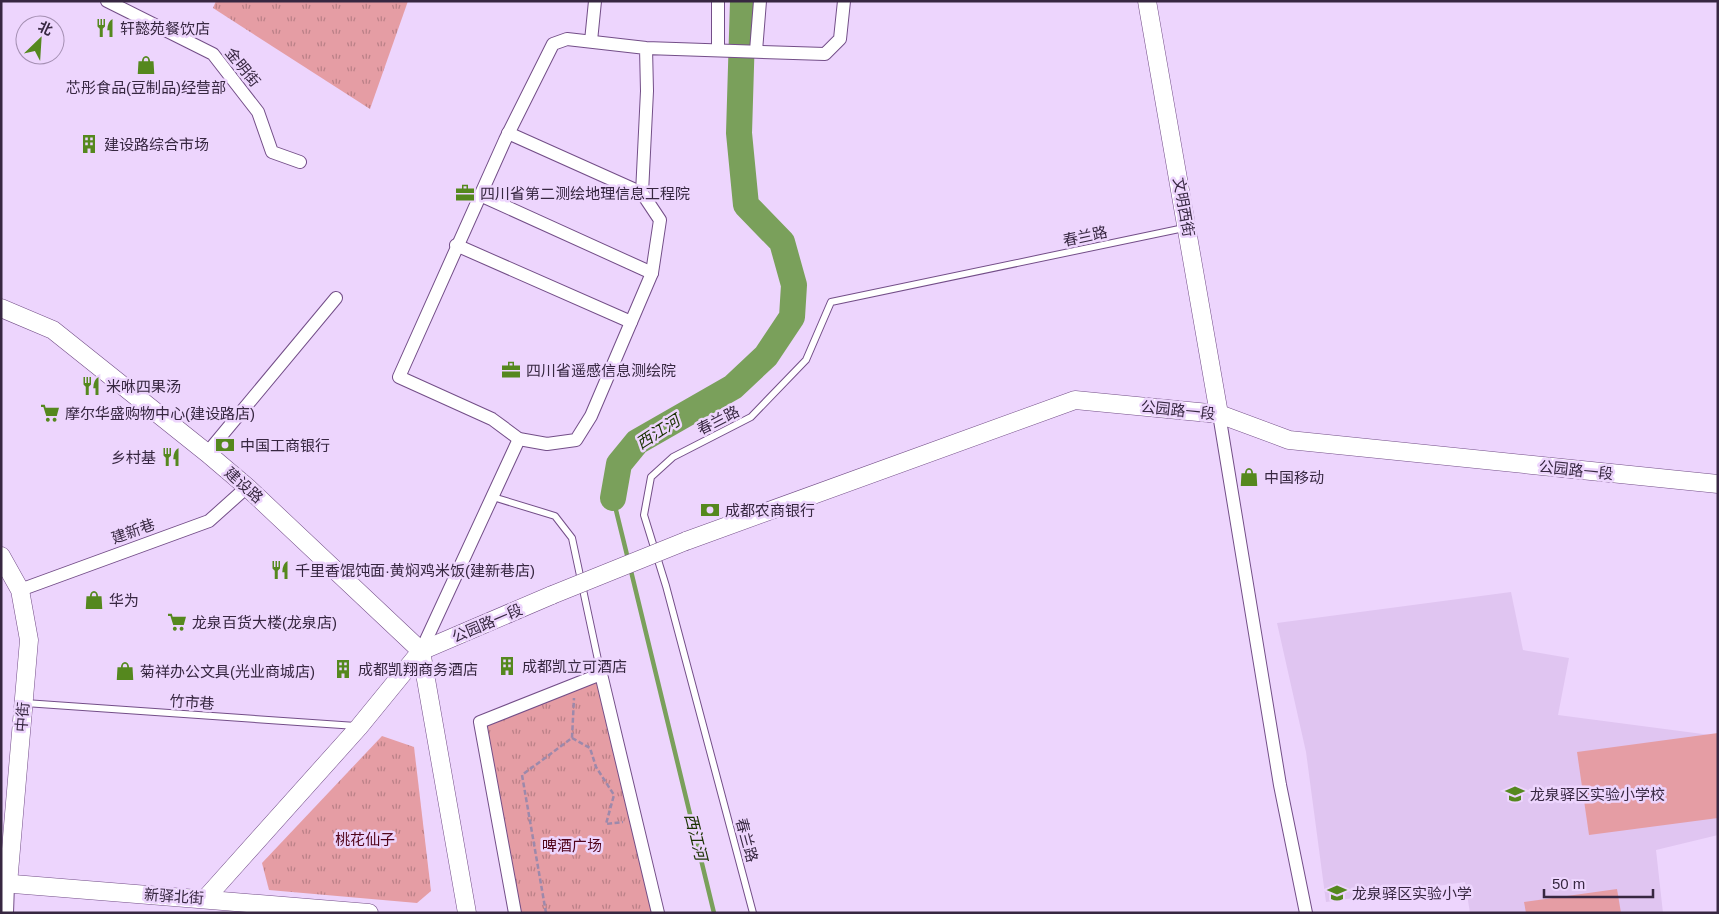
<svg xmlns="http://www.w3.org/2000/svg" width="1719" height="914" font-family="Arial,'Noto Sans SC',sans-serif">
<defs>
<pattern id="grass-tufts" width="24" height="20" patternUnits="userSpaceOnUse" patternTransform="scale(1.25)"><rect width="24" height="20" fill="#e59da4"/><path d="M3 7l-1-3M5 7V3M7 7l1-3M15 17l-1-3M17 17v-4M19 17l1-3" fill="none" stroke="#ba8087"/></pattern>
</defs>
<rect width="100%" height="100%" fill="#edd5fd"/>
<!-- built -->
<path fill="#e0c5f1" d="M1511,592l12,58 46,8 -11,57 160,21v99l-62,15 7,63h-193l-5,-31 -139,20 -20,-150 -29,-129z"/>
<!-- grass -->
<g fill="url(#grass-tufts)">
<path d="M216,1h192l-38,108 -157,-101z"/>
<path d="M601,674l57,239h-143l-35,-191z"/>
<path d="M382,736l32,11 17,144 -14,12 -148,-13 -7,-27z"/>
</g>
<!-- pitch -->
<g fill="#e59da4">
<path d="M1718,733v85l-129,17 -12,-83z"/>
<path d="M1617,889l4,24h-95l-2,-11z"/>
</g>
<g fill="none" stroke-linecap="round" stroke-linejoin="round">
<!-- stream -->
<g stroke="#7aa05b" stroke-width="4.5">
<path d="M613,498l15,61"/>
<path d="M630,567l84,346"/>
</g>
<!-- river -->
<path stroke="#7aa05b" stroke-width="26" d="M613,498l6,-34 18,-22 96,-55 33,-31 26,-39 2,-32 -12,-43 -36,-37 -7,-72 4,-132"/>
<!-- lane casing -->
<g stroke="#734e88" stroke-width="8">
<g id="lane">
<path d="M493,497l62,19 17,22 29,136"/>
<path d="M25,703l331,23"/>
<path d="M753,913l-87,-327 -22,-71 7,-38 22,-20 78,-40 55,-57 25,-58 353,-74"/>
</g>
</g>
<!-- street casing -->
<g stroke="#734e88" stroke-width="14">
<g id="street">
<path d="M107,1l106,53 45,58 14,40 28,10"/>
<path d="M591,41l4,-40"/>
<path d="M646,48l1,43 -5,102 18,27 -8,53 -61,143 -15,24 -29,4 -28,-5 -27,-20 -93,-42 106,-237 48,-96 14,-5 79,9 179,6 15,-15 4,-38"/>
<path d="M718,50v-49"/>
<path d="M756,51l4,-50"/>
<path d="M508,133l134,60"/>
<path d="M480,195l172,78"/>
<path d="M456,245l175,77"/>
<path d="M1219,414l61,371 26,128"/>
<path d="M207,453l129,-155"/>
<path d="M20,590l189,-69 38,-34"/>
<path d="M421,651l98,-212"/>
<path d="M7,913l1,-29"/>
<path d="M515,913l-35,-191 121,-48 57,239"/>
</g>
</g>
<!-- secondary casing -->
<g stroke="#734e88" stroke-width="19">
<g id="secondary">
<path d="M1147,1l72,413"/>
<path d="M1,308l52,22 154,123 40,34 174,164"/>
<path d="M686,541l389,-141 144,14 70,26 429,44"/>
<path d="M1,556l19,34 9,50 -21,244"/>
<path d="M421,651l46,262"/>
<path d="M1,883l368,30"/>
<path d="M205,899l154,-172 62,-76 131,-56"/>
</g>
</g>
<!-- path -->
<g stroke="#9d89ab" stroke-width="2.5" stroke-dasharray="5 2.5" stroke-linecap="butt">
<path d="M572,738l18,10 6,19 18,28 -8,29 17,-2"/>
<path d="M546,913l-24,-138 50,-37 2,-40"/>
</g>
<!-- lane -->
<use href="#lane" stroke="#fff" stroke-width="6"/>
<!-- street -->
<use href="#street" stroke="#fff" stroke-width="12"/>
<!-- secondary -->
<use href="#secondary" stroke="#fff" stroke-width="18"/>
<!-- secondary-bridge casing -->
<g stroke="#734e88" stroke-width="19" stroke-linecap="butt">
<path id="secondary-bridge" d="M552,595l134,-54"/>
</g>
<!-- secondary-bridge -->
<use href="#secondary-bridge" stroke="#fff" stroke-width="18"/>
</g>
<!-- icons -->
<defs>
<g id="restaurant-bare" transform="scale(1.5)"><path d="M-5-6h1v4h1v-4h1v4h1v-4h1v5L-1.5 .5V6h-2V.5L-5-1ZM5-6V6H3V1.5H1.5Q1.5-4 5-6Z" fill="#55881e" stroke="#edd5fd" stroke-width="2.5" paint-order="stroke"/></g>
<g id="shop-bare" transform="scale(1.5)"><path d="M-5-2.5h2.3a2.7 3.5 0 0 1 5.4 0H5L5.5 6h-11ZM-1.5-2.5h3a1.5 2.3 0 0 0-3 0Z" fill="#55881e" stroke="#edd5fd" stroke-width="2.5" paint-order="stroke"/></g>
<g id="building-bare" transform="scale(1.5)"><path d="M-4-6H4V6H1V3H-1V6H-4ZM-2.5-4.3h1.7v1.8h-1.7ZM.8-4.3h1.7v1.8H.8ZM-2.5-1h1.7V.8h-1.7ZM.8-1h1.7V.8H.8Z" fill="#55881e" stroke="#edd5fd" stroke-width="2.5" paint-order="stroke"/></g>
<g id="office-bare" transform="scale(1.5)"><path d="M-6-3h4V-5.5h4V-3h4V5H-6ZM-1-4.5V-3h2v-1.5ZM-6 0V1H6V0Z" fill="#55881e" stroke="#edd5fd" stroke-width="2.5" paint-order="stroke"/></g>
<g id="supermarket-bare" transform="scale(1.5)"><path d="M-6-5.5h2.5l.6 2H6L4.5 2H-2.5L-4.4-4H-6ZM-1.5 3.2a1.3 1.3 0 1 0 .1 0ZM3 3.2a1.3 1.3 0 1 0 .1 0Z" fill="#55881e" stroke="#edd5fd" stroke-width="2.5" paint-order="stroke"/></g>
<g id="bank-bare" transform="scale(1.5)"><path d="M-6-4H6V4H-6ZM0-2.3a2.3 2.3 0 1 0 0 4.6a2.3 2.3 0 1 0 0-4.6Z" fill="#55881e" stroke="#edd5fd" stroke-width="2.5" paint-order="stroke"/></g>
<g id="school-bare" transform="scale(1.5)"><path d="M0-5L7-2L0 1L-7-2ZM-4 1L0 2.5L4 1V4Q0 6-4 4Z" fill="#55881e" stroke="#edd5fd" stroke-width="2.5" paint-order="stroke"/></g>
</defs>
<g fill-rule="evenodd">
<use href="#restaurant-bare" x="105" y="28"/>
<use href="#shop-bare" x="146" y="65"/>
<use href="#building-bare" x="89" y="144"/>
<use href="#office-bare" x="465" y="193"/>
<use href="#office-bare" x="511" y="370"/>
<use href="#restaurant-bare" x="91" y="386"/>
<use href="#supermarket-bare" x="50" y="413"/>
<use href="#bank-bare" x="225" y="445"/>
<use href="#restaurant-bare" x="171" y="457"/>
<use href="#shop-bare" x="1249" y="477"/>
<use href="#bank-bare" x="710" y="510"/>
<use href="#restaurant-bare" x="280" y="570"/>
<use href="#shop-bare" x="94" y="600"/>
<use href="#supermarket-bare" x="177" y="622"/>
<use href="#building-bare" x="507" y="666"/>
<use href="#building-bare" x="343" y="669"/>
<use href="#shop-bare" x="125" y="671"/>
<use href="#school-bare" x="1515" y="794"/>
<use href="#school-bare" x="1337" y="893"/>
</g>
<g text-anchor="middle" dominant-baseline="central" stroke-width="5" stroke-linejoin="round" paint-order="stroke">
<!-- poi labels -->
<g font-size="15" fill="#372741" stroke="#edd5fd" text-anchor="start">
<text x="120" y="28">轩懿苑餐饮店</text>
<text x="146" y="87" text-anchor="middle">芯彤食品(豆制品)经营部</text>
<text x="104" y="144">建设路综合市场</text>
<text x="480" y="193">四川省第二测绘地理信息工程院</text>
<text x="526" y="370">四川省遥感信息测绘院</text>
<text x="106" y="386">米咻四果汤</text>
<text x="65" y="413">摩尔华盛购物中心(建设路店)</text>
<text x="240" y="445">中国工商银行</text>
<text x="156" y="457" text-anchor="end">乡村基</text>
<text x="1264" y="477">中国移动</text>
<text x="725" y="510">成都农商银行</text>
<text x="295" y="570">千里香馄饨面·黄焖鸡米饭(建新巷店)</text>
<text x="109" y="600">华为</text>
<text x="192" y="622">龙泉百货大楼(龙泉店)</text>
<text x="522" y="666">成都凯立可酒店</text>
<text x="358" y="669">成都凯翔商务酒店</text>
<text x="140" y="671">菊祥办公文具(光业商城店)</text>
<text x="1530" y="794">龙泉驿区实验小学校</text>
<text x="1352" y="893">龙泉驿区实验小学</text>
</g>
<!-- street labels -->
<g font-size="15" fill="#372741" stroke="#edd5fd">
<text transform="translate(243 67) rotate(51)">金明街</text>
<text transform="translate(1184 207) rotate(80)">文明西街</text>
<text transform="translate(1085 236) rotate(-12)">春兰路</text>
<text transform="translate(1178 410) rotate(6)">公园路一段</text>
<text transform="translate(718 420) rotate(-27)">春兰路</text>
<text transform="translate(1576 470) rotate(6)">公园路一段</text>
<text transform="translate(244 485) rotate(42)">建设路</text>
<text transform="translate(133 531) rotate(-20)">建新巷</text>
<text transform="translate(487 623) rotate(-23)">公园路一段</text>
<text transform="translate(192 702) rotate(4)">竹市巷</text>
<text transform="translate(22 717) rotate(-85)">中街</text>
<text transform="translate(747 840) rotate(75)">春兰路</text>
<text transform="translate(174 896) rotate(4)">新驿北街</text>
</g>
<!-- park labels -->
<g font-size="15" fill="#51041a" stroke="#edd5fd">
<text x="365" y="839">桃花仙子</text>
<text x="572" y="845">啤酒广场</text>
</g>
<!-- water labels -->
<g font-size="16" font-style="italic" fill="#1a3200" stroke="#edd5fd">
<text transform="translate(658 432) rotate(-33)">西江河</text>
<text transform="translate(696 837) rotate(76)">西江河</text>
</g>
</g>
<!-- border -->
<rect width="1719" height="914" fill="none" stroke="#372741" stroke-width="5"/>
<!-- north arrow -->
<g transform="translate(40 40) rotate(25)"><circle r="24" fill="#edd5fd" stroke="#a48fb2"/>
<path d="M0-4L9 19L0 12L-9 19Z" fill="#55881e"/>
<text y="-8" font-size="14" font-weight="bold" text-anchor="middle" fill="#372741">北</text>
</g>
<!-- scale -->
<path d="M1544 889v8h109v-8" fill="none" stroke="#372741" stroke-width="2.5"/>
<text x="1552" y="889" font-size="15" fill="#372741" stroke="#edd5fd" stroke-width="4" paint-order="stroke">50 m</text>
</svg>
